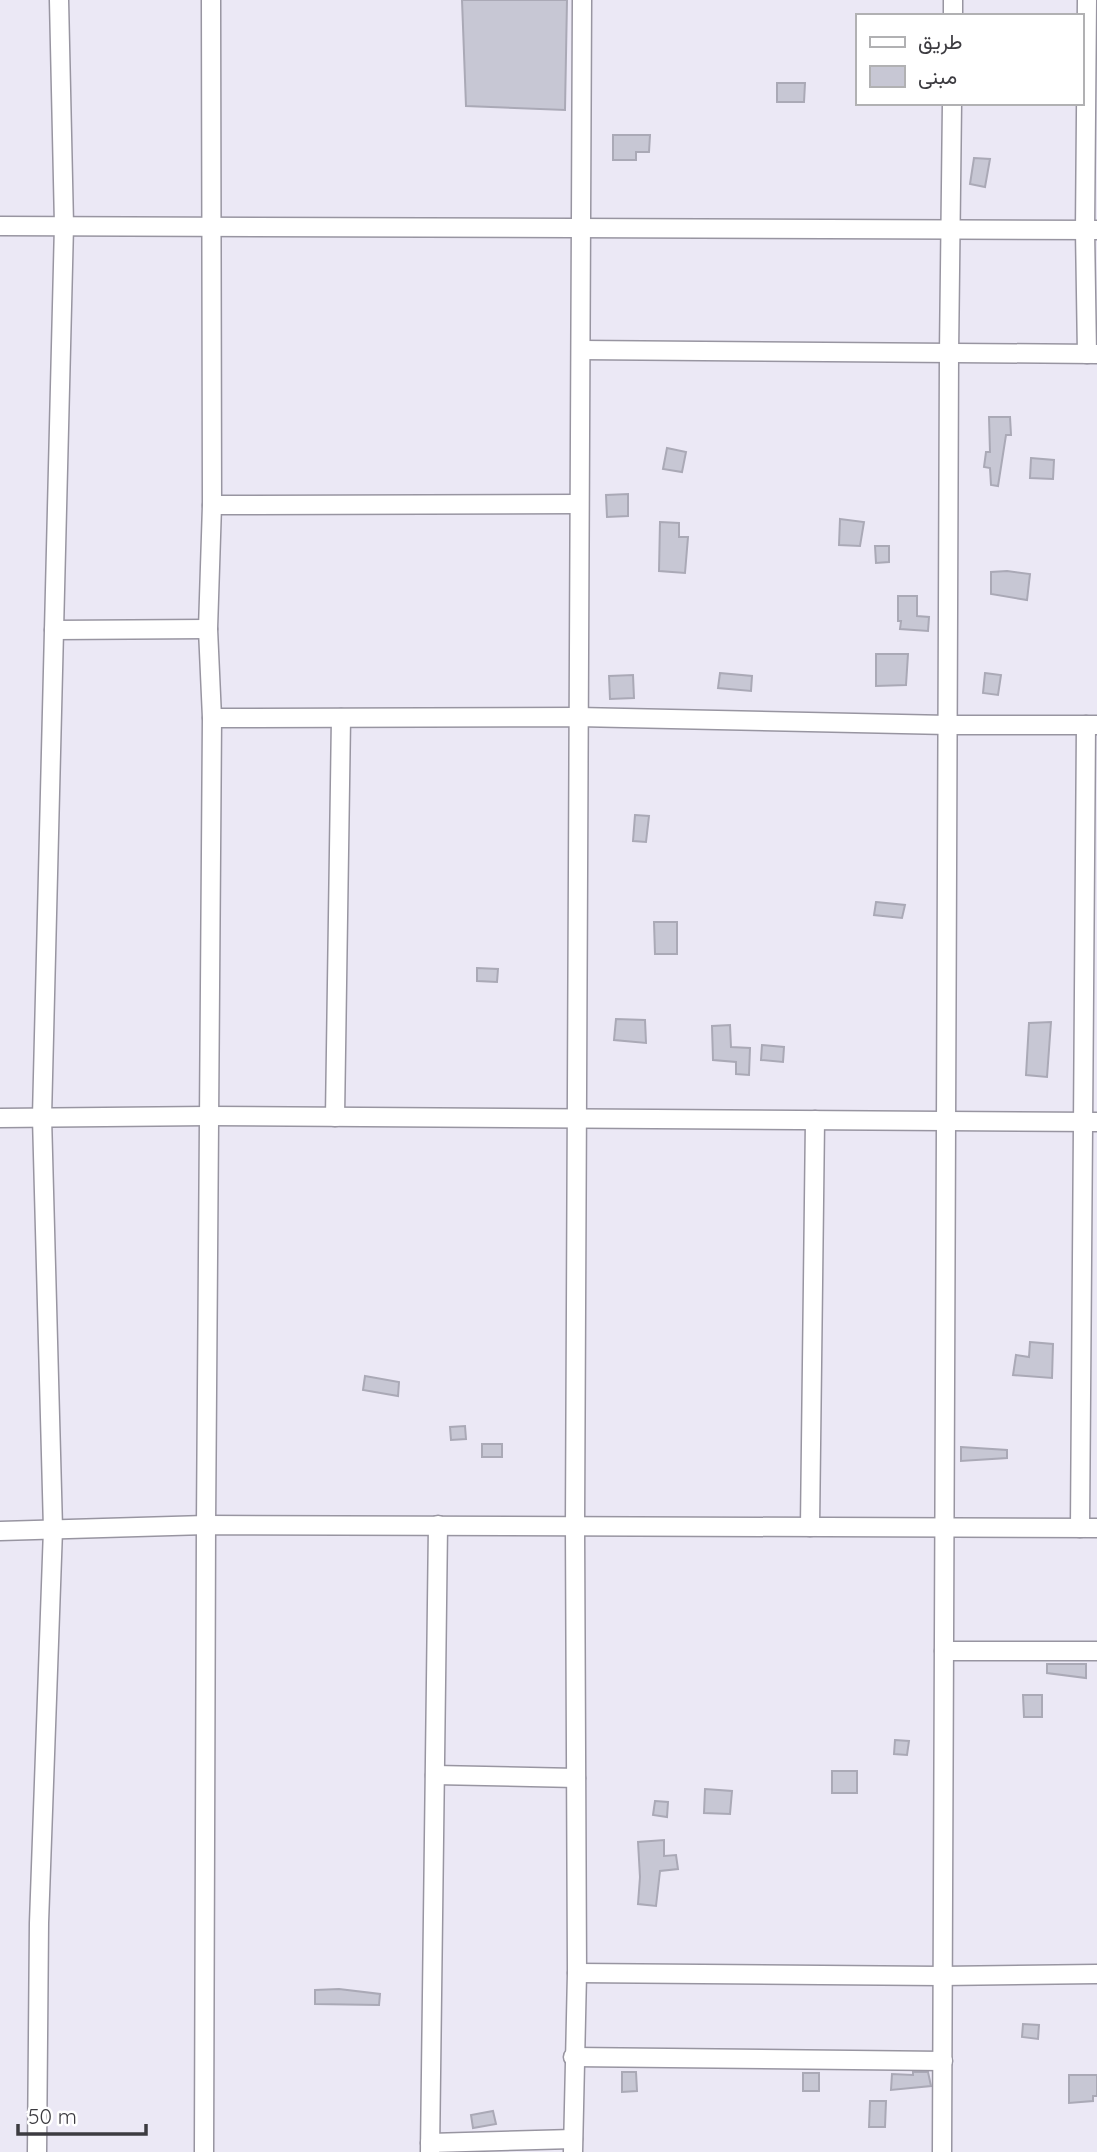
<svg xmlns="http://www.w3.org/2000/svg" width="1097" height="2152" font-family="Quicksand,Vazirmatn,sans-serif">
<rect width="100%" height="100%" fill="#ebe8f5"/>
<!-- building -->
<g fill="#c7c7d4" stroke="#aaa9b6" stroke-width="2">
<path d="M462,0h105l-2,110 -99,-4z"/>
<path d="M777,83h28l-1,19h-27z"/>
<path d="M613,135h37l-1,17h-13v8h-23z"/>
<path d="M974,158l16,1 -5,28 -15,-3z"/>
<path d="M989,417h21l1,18h-5l-8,51 -7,-1 -1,-17 -6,-1 2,-15h4z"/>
<path d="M667,448l19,4 -4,20 -19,-3z"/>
<path d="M1031,458l23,2 -1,19 -23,-1z"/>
<path d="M628,494v22l-21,1 -1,-22z"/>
<path d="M840,519l24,3 -4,24 -21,-1z"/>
<path d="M660,522l19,1v14h9l-3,36 -26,-2z"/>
<path d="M875,546h14v16l-13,1z"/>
<path d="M1007,571l23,3 -3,26 -36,-6v-22z"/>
<path d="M898,596h19v20l12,1 -1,14 -28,-2 1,-8h-3z"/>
<path d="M876,654h32l-2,31 -30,1z"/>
<path d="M720,673l32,3 -1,15 -33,-3z"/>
<path d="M985,673l16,2 -3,20 -15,-2z"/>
<path d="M633,675l1,23 -24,1 -1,-23z"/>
<path d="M635,815l14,1 -3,26 -13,-1z"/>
<path d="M876,902l29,3 -3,13 -28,-3z"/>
<path d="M654,922h23v32h-22z"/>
<path d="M477,968l21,1 -1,13 -20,-1z"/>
<path d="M616,1019l29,1 1,23 -32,-3z"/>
<path d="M1051,1022l-4,55 -21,-2 3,-52z"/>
<path d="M730,1025l1,22 19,1 -1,27 -13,-1v-12l-23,-2 -1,-34z"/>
<path d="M762,1045l22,2 -1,15 -22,-2z"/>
<path d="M1030,1342l23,2 -1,34 -39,-3 3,-20 13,2z"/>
<path d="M365,1376l34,6 -1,14 -35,-6z"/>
<path d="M465,1426l1,13 -15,1 -1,-13z"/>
<rect x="482" y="1444" width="20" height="13"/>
<path d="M961,1447l46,3v8l-46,3z"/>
<path d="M1047,1664h39v14l-39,-5z"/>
<path d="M1023,1695h19v22h-18z"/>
<path d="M895,1740l14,1 -2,14 -13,-1z"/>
<rect x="832" y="1771" width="25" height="22"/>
<path d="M705,1789l27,2 -2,23 -26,-1z"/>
<path d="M655,1801l13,1 -1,15 -14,-2z"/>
<path d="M664,1840v16l12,-1 2,14 -18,2 -4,35 -18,-2 2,-27 -2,-35z"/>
<path d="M315,1990l24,-1 41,5 -1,11 -64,-1z"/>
<path d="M1023,2024l16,1 -1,14 -16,-2z"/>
<path d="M622,2072h14l1,19 -15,1z"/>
<path d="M913,2072h15l3,14 -40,4 1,-16 21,1z"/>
<rect x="803" y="2073" width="16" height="18"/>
<path d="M1069,2075h28v21h-4v5l-24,2z"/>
<path d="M870,2101h16l-1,26h-16z"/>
<path d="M493,2111l3,13 -23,4 -2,-13z"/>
</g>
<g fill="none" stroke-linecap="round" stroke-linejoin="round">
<!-- minor casing -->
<g stroke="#9895a1" stroke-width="21">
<g id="minor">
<path d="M1087,0l-2,230 2,124"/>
<path d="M953,16v-16"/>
<path d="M0,226l1097,4"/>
<path d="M581,350l516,4"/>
<path d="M212,505l367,-1"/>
<path d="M54,630l154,-1"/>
<path d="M212,718l366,-1 370,8h149"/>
<path d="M335,1117l6,-399"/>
<path d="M0,1118l209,-2 888,6"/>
<path d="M810,1527l5,-407"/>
<path d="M1080,1528l6,-803"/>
<path d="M0,1531l206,-6 891,3"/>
<path d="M944,1651h153"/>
<path d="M435,1775l141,3"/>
<path d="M577,1973l364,3 156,-2"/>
<path d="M573,2057l370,4"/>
<path d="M430,2143l143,-4"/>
<path d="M37,2152l2,-229 14,-394 -11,-412 22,-892 -5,-225"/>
<path d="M204,2152l2,-627 6,-807 -4,-89 4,-124 -1,-505"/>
<path d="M430,2152l8,-627"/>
<path d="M573,2152l4,-179 -2,-447 7,-1526"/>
<path d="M942,2152l7,-1798 3,-251"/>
</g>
</g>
<!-- minor -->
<use href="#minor" stroke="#fff" stroke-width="18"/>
</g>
<!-- legend -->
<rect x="856" y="14" width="228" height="91" fill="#ffffff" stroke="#b1b1b3" stroke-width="2"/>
<rect x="870" y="37" width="35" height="10" fill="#ffffff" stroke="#b1b1b3" stroke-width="2"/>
<text x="918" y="49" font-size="21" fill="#3c3b40">طريق</text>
<rect x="870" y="66" width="35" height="21" fill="#c7c7d4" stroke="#b1b1b3" stroke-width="2"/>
<text x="918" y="84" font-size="21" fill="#3c3b40">مبنى</text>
<!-- scale -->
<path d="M18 2124v10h128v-10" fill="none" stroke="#3c3b40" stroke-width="3.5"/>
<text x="28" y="2124" font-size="21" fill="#3c3b40" stroke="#ffffff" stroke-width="5" paint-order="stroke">50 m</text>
</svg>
